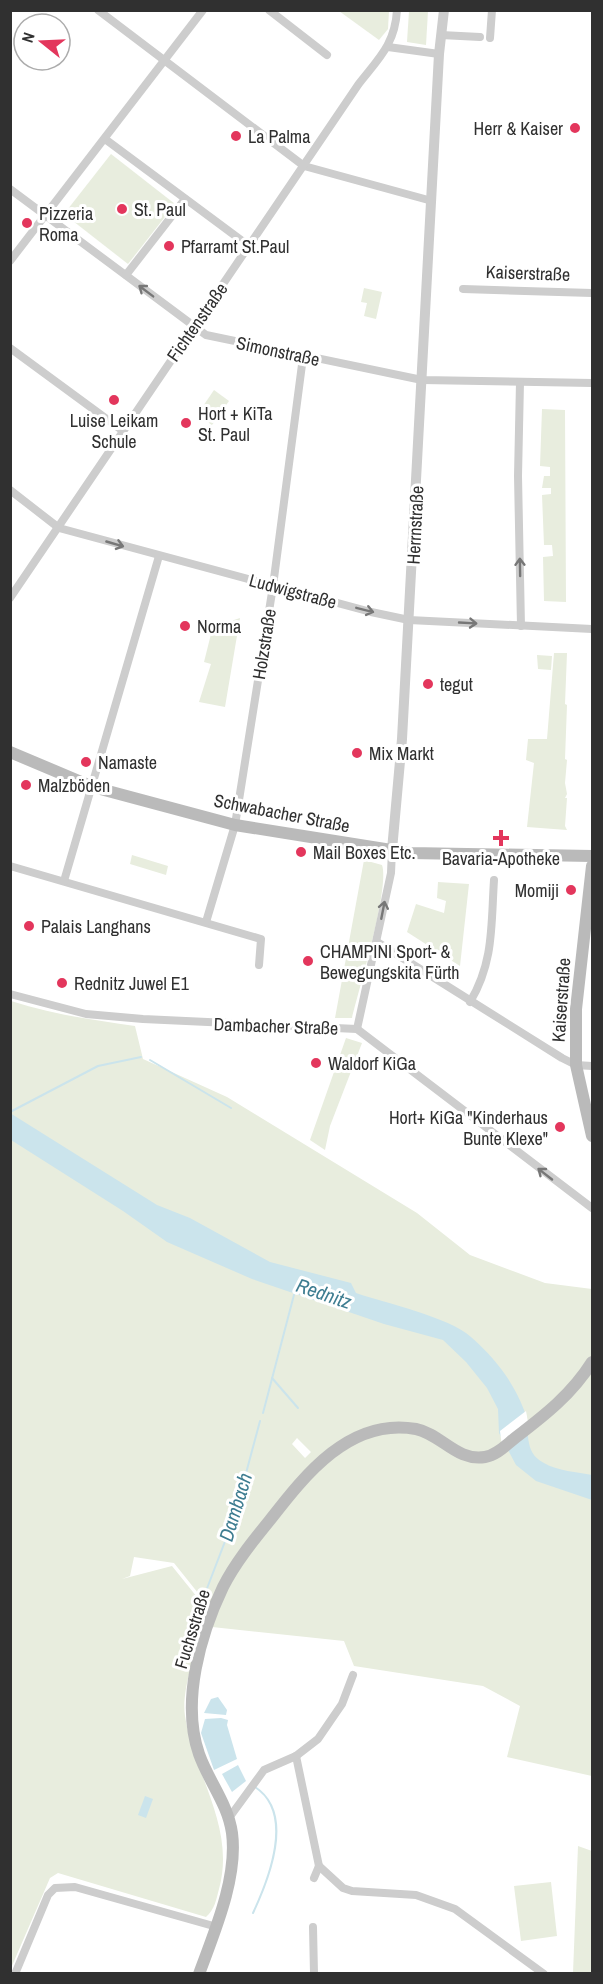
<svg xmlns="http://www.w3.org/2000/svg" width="603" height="1984" font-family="'Archivo Narrow',sans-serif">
<rect width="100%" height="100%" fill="#fff"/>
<!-- green -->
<g fill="#e8edde" fill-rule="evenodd">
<path d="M339,11h50l-1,18 -9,11z"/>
<path d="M409,11h19l-2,34 -19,-3z"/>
<path d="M111,154l64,50 -47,60 -64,-50z"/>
<path d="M364,288l18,4 -6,27 -12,-3 3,-13 -6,-1z"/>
<path d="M214,390l15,11 -17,24 -15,-10z"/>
<path d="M542,409l23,1 1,192 -22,-1 -1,-44 10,-1 -1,-11h-8l-2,-50 9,-1v-6h-9l2,-12h6v-9l-10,-1z"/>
<path d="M240,618l-15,89 -26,-5 12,-38 -7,-2 9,-36 12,3 9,-9z"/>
<path d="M554,653h13l-2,51 2,1 -2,54 2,1 -2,23 2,11 -2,4h2l-2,28 2,4 -40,-3 7,-64 -8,-3 2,-21h19z"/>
<path d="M537,655l15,1 -1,14 -13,-1z"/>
<path d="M132,855l36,11 -2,9 -36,-11z"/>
<path d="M364,860l18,5c8,22 -23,124 -30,153h-17z"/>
<path d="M438,882l31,2 -9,82 -53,-34 9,-28 28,9 2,-12 -9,-3z"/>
<path d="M11,1001c40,13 82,19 124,25l8,33 84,38 190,116 53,42 75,28 47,6v487l-85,-19 13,-51 -37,-20 -129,-20 -10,-25 -141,-15c-7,25 -22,65 -18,90 9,59 51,111 34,173 -3,11 -4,20 -13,28l-148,-44 -8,5 -39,90zM297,1438l14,14 -6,6 -13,-14zM134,1557l40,6 32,40 -9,-6 -25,-31 -50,13 8,-3z"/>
<path d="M346,1038l16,5 -32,83 -5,24 -15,-10z"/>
<path d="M578,1846l14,5v122h-19z"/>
<path d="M551,1882l6,54 -36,5 -7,-55z"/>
</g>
<!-- water -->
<g fill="#cbe4ec">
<path d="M10,1113l147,92 33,13 80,44 81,21 5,10c29,10 93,24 115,44 23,20 42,44 53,73 7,19 -2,42 20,53 13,8 34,9 48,12v25l-56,-19 -20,-16 -17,-32 -1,-24 -11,-21 -21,-26 -23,-22 -59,-16 -132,-45 -85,-37 -44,-31 -112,-71z"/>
<path d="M218,1697l9,13 -1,5 -22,-2 7,-14z"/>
<path d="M221,1718l7,2 -1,5 10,34 -23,11 -13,-37 4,-14z"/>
<path d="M238,1765l8,16 -14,11 -10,-18z"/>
<path d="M145,1796l8,3 -7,19 -8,-3z"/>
</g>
<!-- pier -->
<path fill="#fff" d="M526,1411l4,22 -28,14 -2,-16z"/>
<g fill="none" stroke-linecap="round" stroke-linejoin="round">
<!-- stream -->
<g stroke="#cbe4ec" stroke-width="2">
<path d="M150,1060l81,48"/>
<path d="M10,1112l88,-46 43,-9"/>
<path d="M272,1378l26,30"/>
<path d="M263,1413l32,-122"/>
<path d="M206,1591l28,-73 26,-97"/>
<path d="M253,1913c16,-34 42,-100 2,-126"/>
</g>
<!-- minor -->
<g stroke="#cdcdcd" stroke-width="8">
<path d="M98,10l206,156 128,35"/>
<path d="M269,10l58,45"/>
<path d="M441,35l39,2"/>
<path d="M490,38l2,-28"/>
<path d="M388,47l51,7"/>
<path d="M105,139l144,107"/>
<path d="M10,189l196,146 216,45 170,3"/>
<path d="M10,261l193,-251"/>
<path d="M126,275l59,-76"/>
<path d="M463,289l129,4"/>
<path d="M10,348l113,83"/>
<path d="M520,382l-2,94 3,150"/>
<path d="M10,490l49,38 312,84 38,8 183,9"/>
<path d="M10,598l348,-513c20,-26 37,-40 39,-75"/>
<path d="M10,866l251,73 -2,26"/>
<path d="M64,881l95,-325"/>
<path d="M206,922l29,-97 38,-239 30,-229"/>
<path d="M377,942l185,116 14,7 16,1"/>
<path d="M10,994l76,20 57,5 214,10 235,179"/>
<path d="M470,1002c24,-40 21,-77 24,-122"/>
<path d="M357,1029l34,-156 1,-23"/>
<path d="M296,1756l23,110 -5,12"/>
<path d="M229,1818l35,-48 32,-14 22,-17 24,-35 11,-29"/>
<path d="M319,1866l24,22 9,3 64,4 39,14 89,65"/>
<path d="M313,1927l1,47"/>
<path d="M15,1974l33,-79 7,-7 20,-1 142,40"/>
</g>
<!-- tertiary -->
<path stroke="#cdcdcd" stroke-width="10" d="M392,850l10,-111 37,-685 5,-44"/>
<!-- secondary -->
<g stroke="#bababa" stroke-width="12">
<path d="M10,752l83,35 142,38 175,28 182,3"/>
<path d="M592,866l-16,143v56l16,71"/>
<path d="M199,1974c15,-41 39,-96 33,-141 -4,-29 -23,-51 -33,-79 -18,-52 1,-119 24,-167 12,-24 30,-46 47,-67 35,-45 80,-103 146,-91 25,5 41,33 69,28 12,-2 21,-12 30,-19 30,-23 57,-44 77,-76"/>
</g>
</g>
<!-- one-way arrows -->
<defs><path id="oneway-shaft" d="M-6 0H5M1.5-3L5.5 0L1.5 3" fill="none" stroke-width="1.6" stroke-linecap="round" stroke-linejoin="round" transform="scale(1.5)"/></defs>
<g stroke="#777">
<use href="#oneway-shaft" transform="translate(146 291) rotate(-143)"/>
<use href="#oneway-shaft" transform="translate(115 544) rotate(16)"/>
<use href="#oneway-shaft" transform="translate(520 567) rotate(-91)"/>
<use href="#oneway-shaft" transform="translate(365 610) rotate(14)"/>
<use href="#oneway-shaft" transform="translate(468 623) rotate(3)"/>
<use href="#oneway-shaft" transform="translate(383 910) rotate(-79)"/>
<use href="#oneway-shaft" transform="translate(545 1174) rotate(-142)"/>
</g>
<!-- markers -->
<g fill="#e3365c" stroke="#fff" stroke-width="2">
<circle cx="575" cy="128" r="6"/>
<circle cx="236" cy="136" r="6"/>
<circle cx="122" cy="209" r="6"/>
<circle cx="27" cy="223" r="6"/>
<circle cx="169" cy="246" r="6"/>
<circle cx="114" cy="400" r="6"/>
<circle cx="186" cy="423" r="6"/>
<circle cx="185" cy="626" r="6"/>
<circle cx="428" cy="684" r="6"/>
<circle cx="357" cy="753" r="6"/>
<circle cx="86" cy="762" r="6"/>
<circle cx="26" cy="785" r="6"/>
<path d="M498 829h6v6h6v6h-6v6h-6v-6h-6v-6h6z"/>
<circle cx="301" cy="852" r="6"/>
<circle cx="571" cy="890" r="6"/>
<circle cx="29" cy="926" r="6"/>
<circle cx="308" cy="961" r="6"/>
<circle cx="62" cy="983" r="6"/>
<circle cx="316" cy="1063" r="6"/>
<circle cx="560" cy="1127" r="6"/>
</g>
<g text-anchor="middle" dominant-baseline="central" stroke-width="6" stroke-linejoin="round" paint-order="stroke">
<!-- poi labels -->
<g font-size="18" fill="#303030" stroke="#fff" text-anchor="start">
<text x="563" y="128" text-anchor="end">Herr &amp; Kaiser</text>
<text x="248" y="136">La Palma</text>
<text x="134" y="209">St. Paul</text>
<text x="39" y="213">Pizzeria<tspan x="39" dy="21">Roma</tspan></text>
<text x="181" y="246">Pfarramt St.Paul</text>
<text x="198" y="413">Hort + KiTa<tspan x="198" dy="21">St. Paul</tspan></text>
<text x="114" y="420" text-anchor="middle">Luise Leikam<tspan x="114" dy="21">Schule</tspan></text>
<text x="197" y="626">Norma</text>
<text x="440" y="684">tegut</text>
<text x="369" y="753">Mix Markt</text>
<text x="98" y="762">Namaste</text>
<text x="38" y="785">Malzböden</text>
<text x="313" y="852">Mail Boxes Etc.</text>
<text x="501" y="858" text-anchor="middle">Bavaria-Apotheke</text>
<text x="559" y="890" text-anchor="end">Momiji</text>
<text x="41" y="926">Palais Langhans</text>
<text x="320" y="951">CHAMPINI Sport- &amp;<tspan x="320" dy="21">Bewegungskita Fürth</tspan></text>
<text x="74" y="983">Rednitz Juwel E1</text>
<text x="328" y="1063">Waldorf KiGa</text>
<text x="548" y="1117" text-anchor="end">Hort+ KiGa "Kinderhaus<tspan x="548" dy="21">Bunte Klexe"</tspan></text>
</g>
<!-- street labels -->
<g font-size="18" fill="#303030" stroke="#fff">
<text transform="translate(528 273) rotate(2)">Kaiserstraße</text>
<text transform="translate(197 322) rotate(-55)">Fichtenstraße</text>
<text transform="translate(278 351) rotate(12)">Simonstraße</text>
<text transform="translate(415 525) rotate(-87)">Herrnstraße</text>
<text transform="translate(293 591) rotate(15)">Ludwigstraße</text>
<text transform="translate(264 644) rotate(-81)">Holzstraße</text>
<text transform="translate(282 813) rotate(11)">Schwabacher Straße</text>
<text transform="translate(561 1000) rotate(-86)">Kaiserstraße</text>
<text transform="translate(276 1026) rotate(2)">Dambacher Straße</text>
<text transform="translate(192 1629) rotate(-73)">Fuchsstraße</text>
</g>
<!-- water labels -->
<g font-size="20" font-style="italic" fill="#3e7d91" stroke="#fff">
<text transform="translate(324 1293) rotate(19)">Rednitz</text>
<text transform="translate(235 1507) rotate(-73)">Dambach</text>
</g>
</g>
<!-- border -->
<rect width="603" height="1984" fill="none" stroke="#303030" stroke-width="24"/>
<!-- north arrow -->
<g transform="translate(42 42) rotate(288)"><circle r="28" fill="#ffffff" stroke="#acacac" stroke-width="1.5"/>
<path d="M0-4.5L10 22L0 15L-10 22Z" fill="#e3365c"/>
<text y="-9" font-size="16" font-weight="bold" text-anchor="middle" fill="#303030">N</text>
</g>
</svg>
